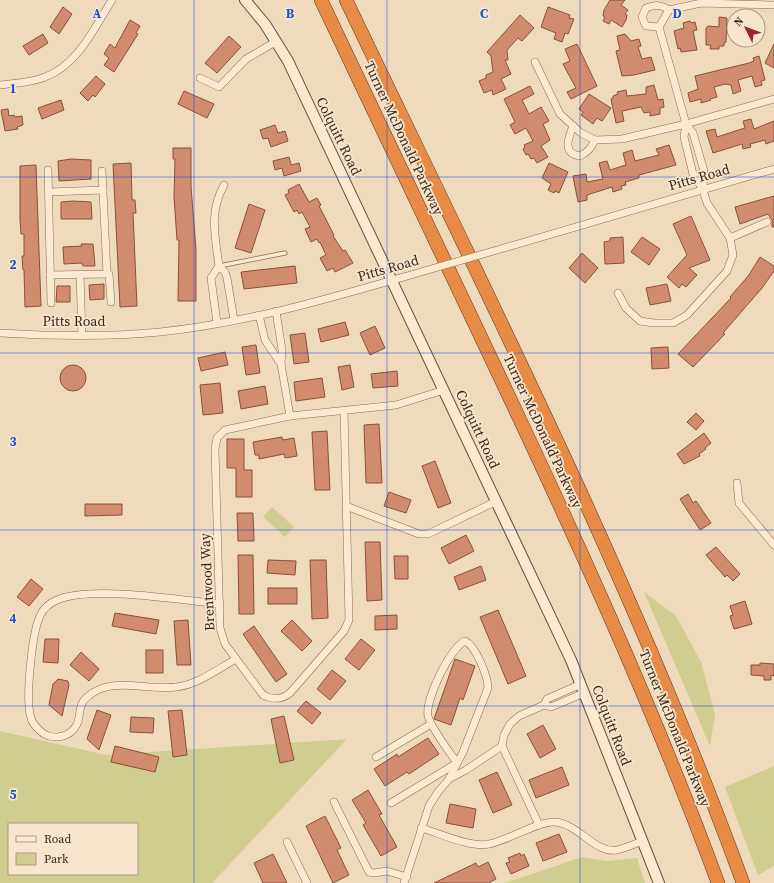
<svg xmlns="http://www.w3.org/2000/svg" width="774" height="883" font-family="'Source Serif 4',serif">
<rect width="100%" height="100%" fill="#f0dabc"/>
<!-- green -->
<g fill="#cfce90" fill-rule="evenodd">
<path d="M272,507l22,20 -9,10 -22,-20z"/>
<path d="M644,592l32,24 25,46 14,52 -5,32z"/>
<path d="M0,731l106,24 241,-16 -135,144h-212zM9,824h128v50h-128z"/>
<path d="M774,766v100l-16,9 -33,-88z"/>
<path d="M582,857l24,4 31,-3 8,25h-140z"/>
</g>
<!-- building -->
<g fill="#d18c70" stroke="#8a4f39">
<path d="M610,0h15l-4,5 7,5 -3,4 2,1 -1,5 -4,7 -11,-7 -2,4 -6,-3 2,-4 -2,-1 1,-6z"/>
<path d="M63,7l9,7 -13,20 -9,-7z"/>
<path d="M548,7l22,8 -1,3 5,1 -6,15 -3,-1 -3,9 -8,-3 2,-6 -15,-6z"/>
<path d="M520,15l14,13 -12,13 -4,-3 -11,12 1,10h-3l6,14 -10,5 5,10 -13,6 -1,-5 -8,3 -5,-12 7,-3v-3l7,-3 -2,-16 -4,-4z"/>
<path d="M719,17l8,1 -1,24 -2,1v3h-5v3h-9l1,-4h-5v-17l2,-2 11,1z"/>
<path d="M130,20l10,6 -4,7 2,1 -24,38 -10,-7 5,-7 -5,-4 6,-10 5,4z"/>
<path d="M690,21l1,2 4,-1 2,8 -4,1 4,19 -16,2 -1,-4 -2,1 -4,-18 10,-3 -1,-5z"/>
<path d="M43,34l5,9 -19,12 -6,-9z"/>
<path d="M625,34l6,7 8,-2 2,7 -3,1 4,12 9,-2 4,13 -21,5 -12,1 -6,-25 4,-1 -3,-14z"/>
<path d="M229,36l12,11 -24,26 -12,-10z"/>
<path d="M577,44l20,42 -26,13 -4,-7 9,-4 -13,-24 7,-3 -5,-12z"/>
<path d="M774,44v24l-9,-5z"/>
<path d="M759,56l6,24 -4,1 1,4 -7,2 -3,-11 -14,4 3,11 -8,3 -2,-9 -6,-1 -11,3 3,10 -7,2 1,1 -10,3v-4l-11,3 -2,-9 10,-4 -3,-13 54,-13 5,-2 -1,-3z"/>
<path d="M96,76l9,8 -10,13 -2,-2 -5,6 -8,-8z"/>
<path d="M654,85l4,15 5,-1 1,8 -4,1v6l-10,2v-4l-6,1 -3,-6 -19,4 2,10 -8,2 -5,-24 2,-1v-2l5,-2 -1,-2 9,-2 1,6 19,-2v-7z"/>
<path d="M530,86l4,8 -12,6 7,14 12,-7 8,14 -6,3 7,16 -9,6 7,11 -11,6 -3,-5 -3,1 -3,-5 -2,1 -3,-6 2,-2 -1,-2 9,-4 -7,-13 -11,6 -5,-9 5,-3 -11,-23z"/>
<path d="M184,91l30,13 -7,14 -29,-14z"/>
<path d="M589,94l22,14 -9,13 -5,-3 -4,6 -12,-9 2,-3 -4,-3z"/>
<path d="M61,100l3,10 -22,9 -4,-11z"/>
<path d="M8,109l1,7 5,-1 1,2 7,-1 1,9 -6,2 1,2 -13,2 -4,-21z"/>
<path d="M751,119l3,10 20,-8v20l-8,3 -1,-4 -15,4 1,3 -8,2 -1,-5 -29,9 -7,-22 9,-2 2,8 28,-9 -2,-7z"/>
<path d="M275,125l3,8 7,-2 3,10 -17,6 -3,-9 -5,1 -3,-9z"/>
<path d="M669,145l7,20 -37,10v3l-14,4 1,3 -5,1 1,3 -9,3 -1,-5 -25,8v5l-9,2 -5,-26 13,-2 1,8 16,-3 -4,-16 8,-2 3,9 16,-5 -3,-12 9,-3 3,11 24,-6 -3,-6z"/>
<path d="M173,148h18v39l5,62v52h-18l1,-61h-2l-3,-43 1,-38h-2z"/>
<path d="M289,157l2,8 8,-2 2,8 -17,5 -2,-8 -7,2 -2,-9z"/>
<path d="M71,159l20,1v19l-32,2 -1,-20z"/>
<path d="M131,163l1,37h3l1,13h-3l4,93 -17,1 -7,-143z"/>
<path d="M549,163l19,9 -9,21 -4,-2 -1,2 -6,-3 3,-6 -9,-6z"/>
<path d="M36,165l5,141 -16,1 -1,-37h-1l-1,-14h2v-22h-3l-1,-14v-54z"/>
<path d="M299,184l10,18 8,-4 4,7 -2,1 15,29 -1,1 10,15 2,-1 8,13 -18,9 -2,-4 -6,3 -7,-13 6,-3 -6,-13 -1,1 -2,-4 -6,3 -6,-13 5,-2 -8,-15 -3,2 -2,-4 -3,2 -9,-17 4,-2 -1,-3z"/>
<path d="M774,196v31h-2v-7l-4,-6 -28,10 -5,-17z"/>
<path d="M73,201l18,1 1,17h-31v-17z"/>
<path d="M249,204l16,6 -14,43 -16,-5z"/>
<path d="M691,216l19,44 -21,8 8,7 -11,12 -4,-3 -3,4 -12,-11 20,-22 -14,-31z"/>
<path d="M623,237l1,26 -19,1 -1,-22 6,-1v-3z"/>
<path d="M642,237l18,12 -11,16 -18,-13z"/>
<path d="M81,244h12l2,22h-12l-1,-3 -18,1 -1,-17 19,-1z"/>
<path d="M582,253l16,15 -13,15 -16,-15z"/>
<path d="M760,257l14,9v5l-12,17 -39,45 2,1 -32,33 -15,-13 53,-56 -1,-1 19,-22z"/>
<path d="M295,266l2,17 -53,6 -3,-17z"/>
<path d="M104,284v15l-14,1 -1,-15z"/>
<path d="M667,284l4,17 -21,4 -4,-17z"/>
<path d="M57,286h13v16h-14z"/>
<path d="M345,322l4,13 -28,7 -3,-13z"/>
<path d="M375,326l10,22 -15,7 -10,-22z"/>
<path d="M305,333l4,29 -15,2 -4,-29z"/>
<path d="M256,345l4,28 -14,2 -4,-28z"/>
<path d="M668,347l1,21 -17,1 -1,-21z"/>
<path d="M225,352l3,13 -27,6 -3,-13z"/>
<circle cx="73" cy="378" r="13"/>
<path d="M350,365l4,22 -12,3 -4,-23z"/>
<path d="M397,371l1,15 -25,2 -2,-14z"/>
<path d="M322,378l3,19 -29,4 -2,-19z"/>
<path d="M220,383l3,30 -20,2 -3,-30z"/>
<path d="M265,386l3,18 -27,5 -3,-18z"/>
<path d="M696,413l8,8 -8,9 -9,-8z"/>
<path d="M379,424l3,59h-16l-2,-58z"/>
<path d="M327,431l3,59h-15l-3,-58z"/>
<path d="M704,433l7,10 -6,5 1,1 -7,5 1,2 -16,8 -7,-10z"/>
<path d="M282,437l1,3 11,-2 3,18 -12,2 -1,-4 -25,5v-4h-4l-2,-13z"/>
<path d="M227,439h17v31h8v27h-16v-29h-9z"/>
<path d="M435,461l16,42 -13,5 -16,-42z"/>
<path d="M389,492l22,8 -5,13 -22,-7z"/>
<path d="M688,494l5,9 3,-2 15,22 -11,7 -20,-31z"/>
<path d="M85,504h37v11l-37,1z"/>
<path d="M237,513h16l1,28h-16z"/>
<path d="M466,535l8,16 -25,13 -8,-16z"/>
<path d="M365,542h15l2,58 -15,1z"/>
<path d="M716,547l24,27 -7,7 -6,-6 -2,2 -19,-22z"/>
<path d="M238,555h15l1,59h-15z"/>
<path d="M394,556h14v23h-13z"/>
<path d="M268,560l28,1 -1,14 -28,-2z"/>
<path d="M310,560h16l2,58 -16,1z"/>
<path d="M481,566l5,14 -27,10 -5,-13z"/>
<path d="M31,579l12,10 -14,17 -12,-9z"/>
<rect x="268" y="588" width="29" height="16"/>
<path d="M745,601l7,23 -18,5 -4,-13 3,-1 -3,-9z"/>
<path d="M498,610l28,66 -18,8 -28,-67z"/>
<path d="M115,613l44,7 -3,14 -44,-8z"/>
<path d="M397,615v14l-22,1v-14z"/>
<path d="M188,620l3,45h-14l-3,-44z"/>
<path d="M292,620l20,21 -10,10 -21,-20z"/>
<path d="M254,626l33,48 -11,8 -33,-48z"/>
<path d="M45,639h14l-1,24 -15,-1z"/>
<path d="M361,639l14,11 -16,20 -14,-11z"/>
<rect x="146" y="650" width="17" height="23"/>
<path d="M81,652l18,17 -10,12 -19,-16z"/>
<path d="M455,659l20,7 -12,34 -3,-2 -9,27 -17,-6z"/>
<path d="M760,663l14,1v12l-3,-1v5h-7v-4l-13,-1v-10h9z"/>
<path d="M332,670l14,11 -16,19 -13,-11z"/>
<path d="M58,679l10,2 1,4 -7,31 -13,-11 4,-21z"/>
<path d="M306,701l15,12 -9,11 -15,-13z"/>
<path d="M97,710l14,5 -12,35 -12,-11z"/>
<path d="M182,710l5,45 -14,2 -5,-46z"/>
<path d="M284,716l10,44 -14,3 -9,-44z"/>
<path d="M131,717l23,1 -1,15 -23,-1z"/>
<path d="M543,725l13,24 -16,9 -13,-24z"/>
<path d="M428,738l11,16 -30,20 -2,-2 -22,14 -11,-17 23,-15 1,3z"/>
<path d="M115,746l44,11 -4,15 -44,-10z"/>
<path d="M562,767l7,18 -33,13 -7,-18z"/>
<path d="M497,772l15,33 -19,8 -14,-33z"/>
<path d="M368,790l14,24 -3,1 18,32 -16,9 -18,-31 3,-2 -14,-23z"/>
<path d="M450,804l26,5 -3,19 -27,-5z"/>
<path d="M325,816l16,32 -4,2 12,25 -16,8 -27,-57z"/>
<path d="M559,834l8,18 -24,9 -7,-18z"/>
<path d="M520,853l1,3 3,-2 5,12 -18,8 -5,-11 4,-1 -2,-4z"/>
<path d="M273,854l3,6 11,23h-24l-9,-20z"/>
<path d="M488,862l8,17 -8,4h-54l42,-20 2,4z"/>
</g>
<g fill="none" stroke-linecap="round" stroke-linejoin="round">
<!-- lane casing -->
<g stroke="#896a55" stroke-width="5">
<path id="lane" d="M219,266l66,-13"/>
</g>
<!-- street casing -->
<g stroke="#896a55" stroke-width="8">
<g id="street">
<path d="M659,27l-13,-1 -4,-9 4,-9c9,-3 15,-4 23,2"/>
<path d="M535,62l25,52 21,19 14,7 27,-1 64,-15 88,-25"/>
<path d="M200,78l19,9 27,-28 31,-18"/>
<path d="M0,85c15,-2 31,-2 45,-8 33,-12 49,-49 67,-77"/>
<path d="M573,126c-5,13 -11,27 7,30 8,-4 11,-8 15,-16"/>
<path d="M48,170l3,133"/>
<path d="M102,171l5,103h2l2,28"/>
<path d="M224,185c-15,27 -9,51 -5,81l6,6 2,6 7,42"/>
<path d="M703,190l-10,-16 -9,-37 2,-13 -27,-97 10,-17 32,-7 73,2"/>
<path d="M49,192l54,-2"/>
<path d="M730,238l37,-16"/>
<path d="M504,248l270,-79"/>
<path d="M50,275l57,-1"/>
<path d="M80,275l2,60"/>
<path d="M618,293l8,15 14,13 14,2h19l14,-8 40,-44 6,-16 -3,-17 -23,-35 -4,-13 1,-19 -11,-38 -7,-9"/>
<path d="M276,311l6,39 -1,14 9,52"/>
<path d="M259,315l6,25 16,24"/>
<path d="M217,323l-6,-45 8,-12"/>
<path d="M0,333c51,3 109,4 160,-1 87,-9 171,-34 254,-58"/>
<path d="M344,411l5,209 -5,11 -54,62c-9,7 -17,7 -27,2l-38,-51 -5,-16 -5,-179 2,-11 8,-8 65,-14 106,-11 48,-15"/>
<path d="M737,483l2,20 35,42"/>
<path d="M346,506l73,28h9l69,-33"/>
<path d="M220,604c-39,-4 -129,-19 -163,-4 -7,3 -14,9 -17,16 -8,17 -15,84 -9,102 1,6 12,17 18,18 11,3 23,-1 28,-12 4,-8 1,-18 8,-25 5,-5 12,-9 18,-11 20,-7 51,2 73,-1 21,-2 42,-18 60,-28"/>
<path d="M544,705l7,2 33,-14"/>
<path d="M376,757l55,-33"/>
<path d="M449,779l14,-27 25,-64c0,-11 -12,-42 -23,-47 -15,7 -40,59 -37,75 3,12 21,35 29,47"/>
<path d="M334,802l35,70 5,1 13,-2 20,6"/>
<path d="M391,803l66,-40"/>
<path d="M539,825l-37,-79 2,-11 6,-11 9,-8 25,-11 3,-6 34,-15"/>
<path d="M421,828c18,5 49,20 68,16 18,-3 49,-23 66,-22 24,2 40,32 62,28 8,-2 17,-6 26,-9"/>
<path d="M287,842l20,41"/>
<path d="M404,883l25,-77 9,-14 11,-13 17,-9 36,-24"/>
</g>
</g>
<!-- secondary casing -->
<g stroke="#6b4b38" stroke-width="12">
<path id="secondary" d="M245,0l20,24 23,37 283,599 88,223"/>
</g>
<!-- highway casing -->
<g stroke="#56392a" stroke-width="14">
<g id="highway">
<path d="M321,0c56,117 111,235 167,352 83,175 163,349 230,531"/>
<path d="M346,0c139,291 286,579 397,883"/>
</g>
</g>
<!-- lane -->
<use href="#lane" stroke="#fbe9d0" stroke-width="3.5"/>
<!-- street -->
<use href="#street" stroke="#fbe9d0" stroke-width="7"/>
<!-- secondary -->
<use href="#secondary" stroke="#fbe9d0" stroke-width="10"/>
<!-- highway -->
<use href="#highway" stroke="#e78b46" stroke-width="13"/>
<!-- street-bridge casing -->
<g stroke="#896a55" stroke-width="8" stroke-linecap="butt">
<path id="street-bridge" d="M414,274l90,-26"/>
</g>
<!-- street-bridge -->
<use href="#street-bridge" stroke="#fbe9d0" stroke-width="7"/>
</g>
<!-- grid -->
<path fill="none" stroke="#1d4ed8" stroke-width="1" stroke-opacity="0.55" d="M194,0v883M387,0v883M580,0v883M0,177h774M0,353h774M0,530h774M0,706h774"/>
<g text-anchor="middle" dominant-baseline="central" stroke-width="3.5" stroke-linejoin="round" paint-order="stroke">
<!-- street labels -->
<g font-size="14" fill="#37251b" stroke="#f7e6cc">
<text transform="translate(339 136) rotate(64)">Colquitt Road</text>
<text transform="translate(404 138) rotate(65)">Turner McDonald Parkway</text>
<text transform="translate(699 177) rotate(-16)">Pitts Road</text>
<text transform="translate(388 268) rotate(-16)">Pitts Road</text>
<text x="74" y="321">Pitts Road</text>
<text transform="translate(478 429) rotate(65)">Colquitt Road</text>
<text transform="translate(543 431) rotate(65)">Turner McDonald Parkway</text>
<text transform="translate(207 582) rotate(-93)">Brentwood Way</text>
<text transform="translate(612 725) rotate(69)">Colquitt Road</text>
<text transform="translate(675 728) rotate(68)">Turner McDonald Parkway</text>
</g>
</g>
<g font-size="13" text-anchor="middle" font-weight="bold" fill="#1d4ed8" stroke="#f7e6cc" stroke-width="3.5" stroke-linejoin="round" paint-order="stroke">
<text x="97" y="18">A</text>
<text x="290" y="18">B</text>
<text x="484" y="18">C</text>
<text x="677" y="18">D</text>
<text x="13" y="93">1</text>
<text x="13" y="269">2</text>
<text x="13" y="446">3</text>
<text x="13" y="623">4</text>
<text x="13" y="799">5</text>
</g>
<!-- legend -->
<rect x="8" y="823" width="130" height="52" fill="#f7e6cc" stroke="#aa9985"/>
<rect x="16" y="836" width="20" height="6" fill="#fbe9d0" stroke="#aa9985"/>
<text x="44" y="843" font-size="12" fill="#37251b">Road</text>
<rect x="16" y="853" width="20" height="12" fill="#cfce90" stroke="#aa9985"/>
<text x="44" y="863" font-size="12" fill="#37251b">Park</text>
<!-- north arrow -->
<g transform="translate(746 28) rotate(312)"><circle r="19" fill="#f7e6cc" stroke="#aa9985"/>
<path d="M0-3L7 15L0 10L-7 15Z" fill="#9c2132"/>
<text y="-6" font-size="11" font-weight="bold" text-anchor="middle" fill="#37251b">N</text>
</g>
</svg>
